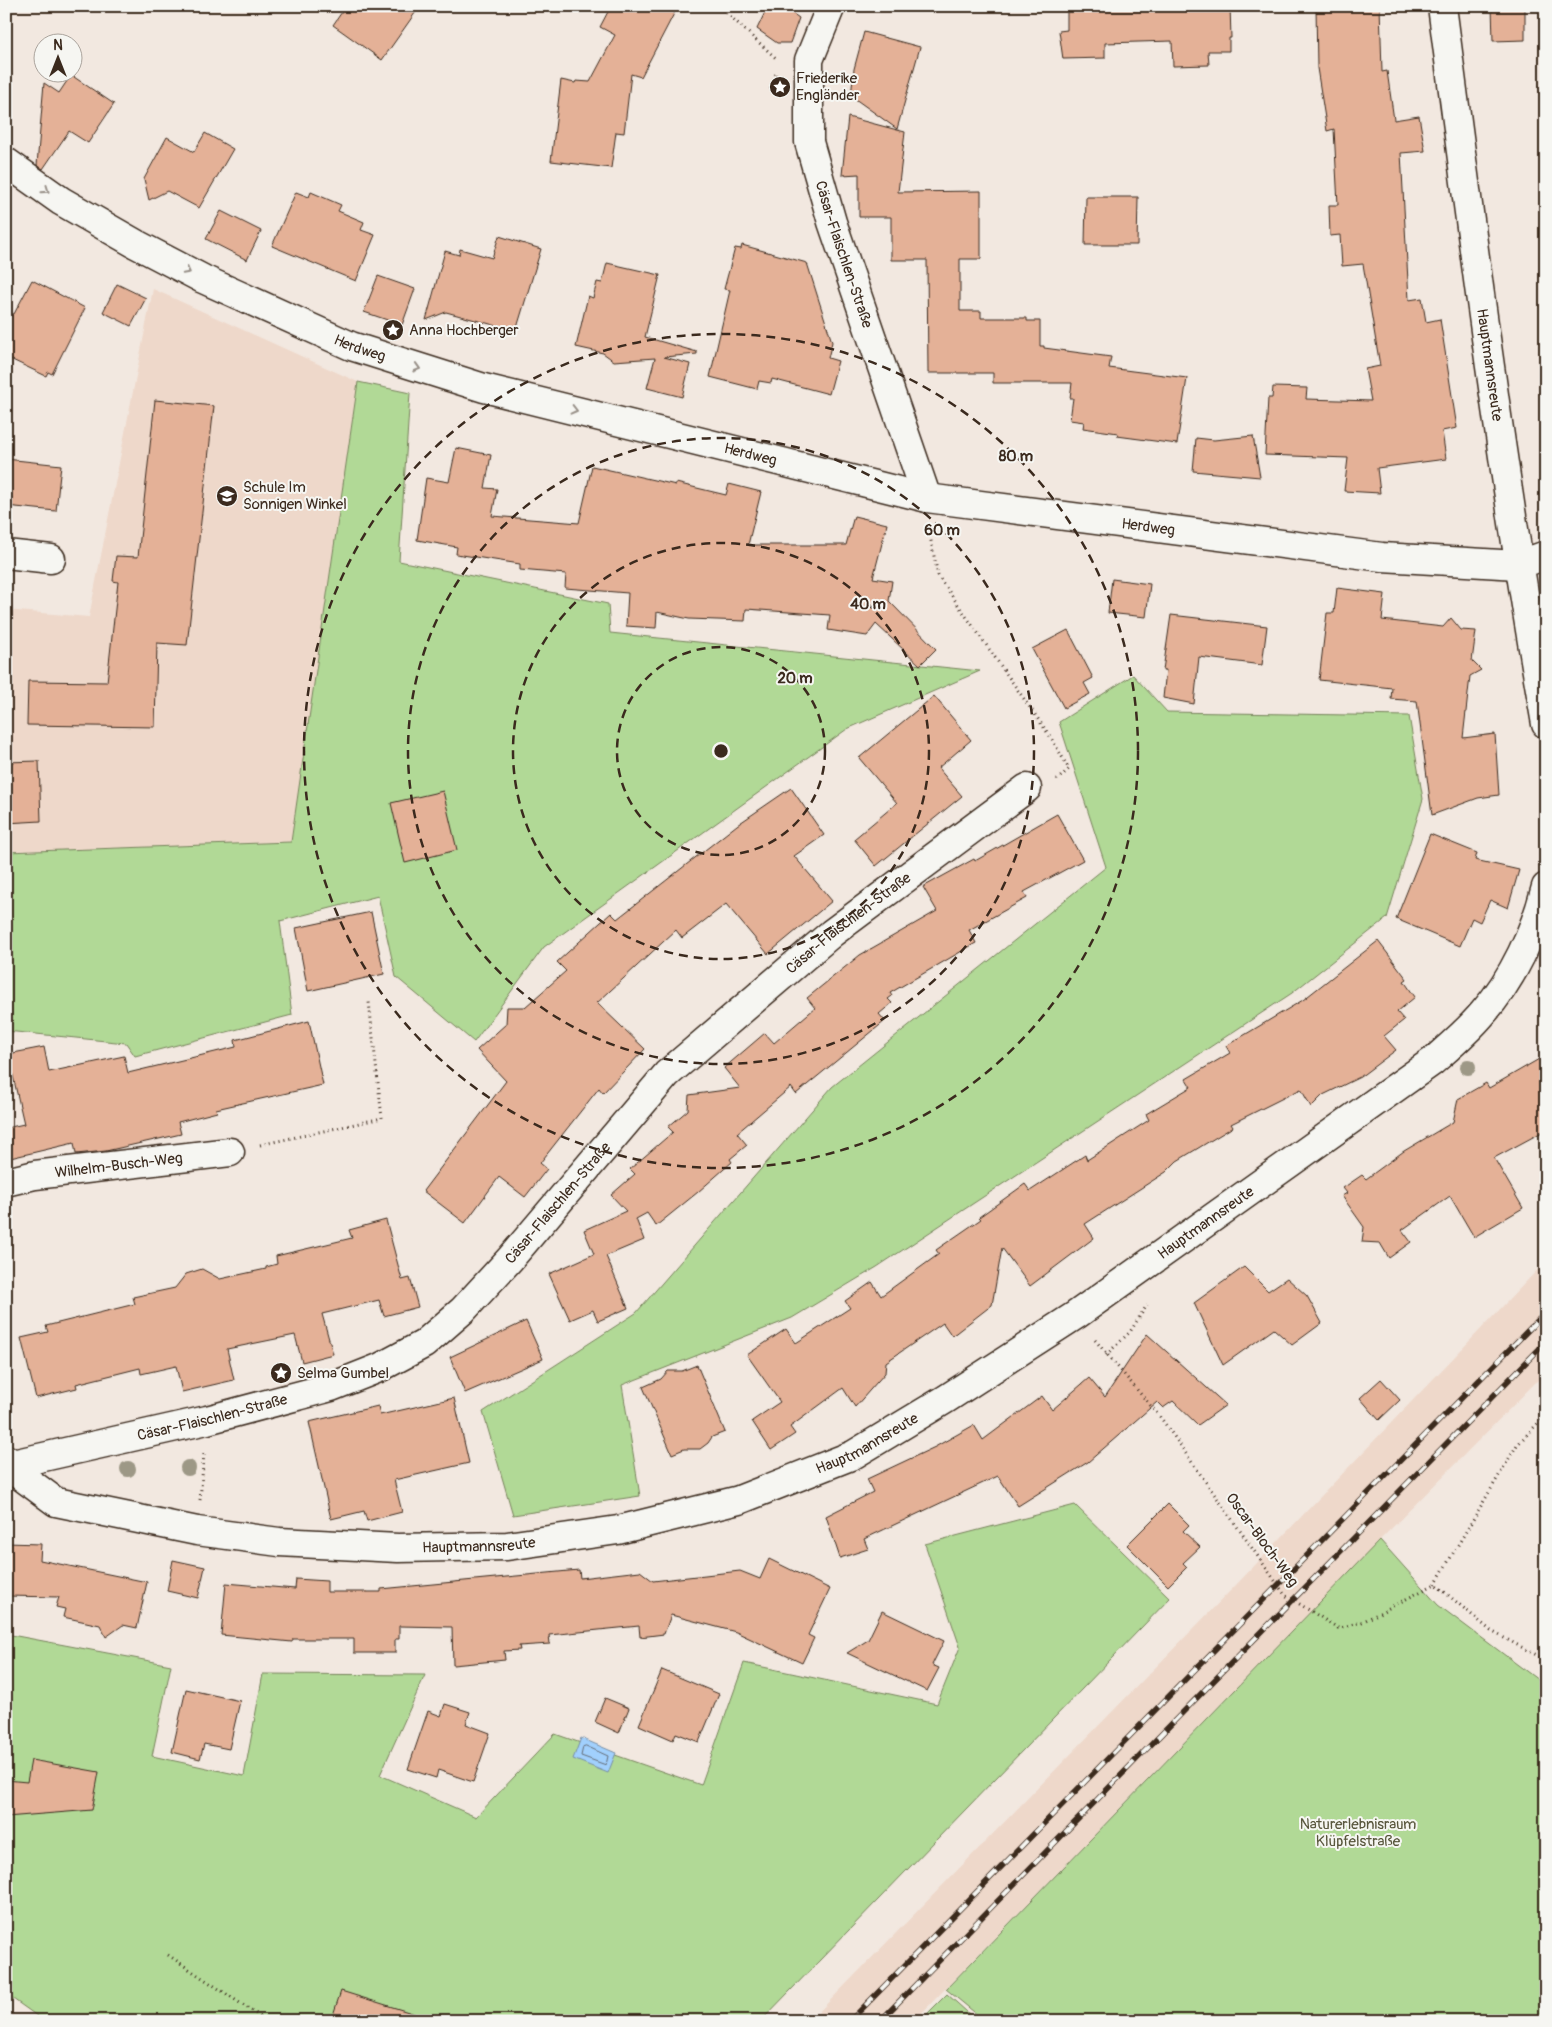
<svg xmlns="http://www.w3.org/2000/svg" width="1552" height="2027" font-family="Pangolin,sans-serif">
<rect width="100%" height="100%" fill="#f2e8e0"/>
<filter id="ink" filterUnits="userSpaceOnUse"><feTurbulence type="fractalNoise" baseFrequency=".02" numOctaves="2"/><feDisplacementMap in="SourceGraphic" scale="10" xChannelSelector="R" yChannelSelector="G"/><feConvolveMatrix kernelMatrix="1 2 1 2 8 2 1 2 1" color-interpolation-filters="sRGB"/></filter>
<g filter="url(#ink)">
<!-- built -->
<g fill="#eed8ca">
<path d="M153,289l205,93 -67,460 -285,10v-242l83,7z"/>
<path d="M1546,1261v111l-166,168 -466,481h-104l425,-435z"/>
</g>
<!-- green -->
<g fill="#b1d996" stroke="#76825a">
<path d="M358,382l52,11 -11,168 209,43 2,29 370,38 -133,58 -303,218 -70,95 -78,-65 -18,-81 -98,25 12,94 -157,41 -9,-13 -120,-12v-179l285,-10z"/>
<path d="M1133,675l34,37 242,4 14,83 -36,119 -95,75 -415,274 -85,51 -170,67 18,111 -127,19 -30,-103 153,-99 196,-226 274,-220 -47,-145z"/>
<path d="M1075,1505l95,93 -409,423h-717l-38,-27v-360l165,31 -19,91 92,20 19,-102 162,1 -45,100 96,42 79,-83 146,51 43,-122 193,41 23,-57 -35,-103z"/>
<path d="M1380,1540l58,65 108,81v335h-561l-39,-32z"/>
<path d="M947,1994l30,27h-57z"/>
</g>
<!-- water -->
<path fill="#a1d0fd" stroke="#788ea4" d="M581,1738l35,15 -8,20 -35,-14z"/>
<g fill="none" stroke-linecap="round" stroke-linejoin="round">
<!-- shore -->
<path stroke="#646c77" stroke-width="1" d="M586,1746l22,10 -2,9 -25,-9 2,-9z"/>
</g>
<!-- building -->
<g fill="#e4b197" stroke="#3b2a1e">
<path d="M346,6h74l-38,54 -49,-35z"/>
<path d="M611,6h67l-37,71 -10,-3 -7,59 -8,-1 -5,36 -60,-7 10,-81 14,3 1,-2 14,1 25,-47 -15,-8z"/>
<path d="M768,6h14l17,12 -9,25h-13l-20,-14z"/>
<path d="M1067,6h163l1,32h-2v13h-21l1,14 -36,1 -1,-25 -67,2v15l-42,1 -4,-28 8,-1z"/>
<path d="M1316,6h64l2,66 5,-1 7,49 25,-4 6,35 -24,2 8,147 13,-2 4,24 14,-3 17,109 -15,3 4,28 -69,9 3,25 -36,-2 4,-33 -83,-3 3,-57h4l1,-11 34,1 -1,11 65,2 -6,-32 15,-3 -17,-102 -21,2 -2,-31 -10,1 -1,-31h9l-4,-76 -7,2 -10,-63z"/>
<path d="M1492,6h33v34l-32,1z"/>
<path d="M864,32l56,15 -23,82 -46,-33 3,-27z"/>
<path d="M71,75l43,29 -26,39 -19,-12 -26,38 -6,-4 7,-82 15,10z"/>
<path d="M848,117l57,15 -7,60 83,-1v68h-21v52h21v7h46v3h13v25h4v2l67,9 -2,11 78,10 -10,66 -60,-8 1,-3 -35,-5 1,-6 -14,-2 3,-22h-3l2,-15h-79v-10h-65l-1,-113h-36v-43h-32v-43l-17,1z"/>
<path d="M205,133l28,16 -34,59 -32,-17 -18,9 -5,-21 23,-42 27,15z"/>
<path d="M296,192l13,5 2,-5 30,13 -3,6 26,11 -3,8 14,5 -19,46 -84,-35z"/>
<path d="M1086,197h52l-1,48h-52z"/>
<path d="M221,211l40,20 -14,29 -41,-21z"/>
<path d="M499,236l42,13 -25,82 -70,-19 -20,8 19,-69 14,4 1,-6 32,9z"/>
<path d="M742,245l65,18 25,79 -4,16 10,3 -9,33 -57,-15 -1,4 -12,-2 -2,8 -47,-12 20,-87 -6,-1 11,-41 6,1z"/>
<path d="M607,263l53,12 -15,62 52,15v2l-33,3 26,7 -8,33 -35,-9 8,-30 -41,3 -11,-8 -27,-6 12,-51 5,2 4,-16 5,1z"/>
<path d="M378,276l37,13 -13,36 -38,-13z"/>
<path d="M32,280l53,28 -33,66 -4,-2 -2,4 -40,-19v-46l8,3z"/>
<path d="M117,284l29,14 -15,28 -28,-14z"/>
<path d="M155,400l59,6 -27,239 -30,-2 -2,84 -128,-2 1,-44 79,1 11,-100 -5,-1 3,-25 22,1z"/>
<path d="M1253,436l7,41 -67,-6 3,-33 18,2z"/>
<path d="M456,448l35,7 -6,33 12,1 -5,27 87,7 13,-57 84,19v-2l50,12 3,-11 32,8 -13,53h98l8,-29 33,8 -14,54 19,3 -3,20 47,48 -16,16 -44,-41 -9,12 -39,-6 2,-15 -84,-6 -1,12 -56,-2 -32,-7 -1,16 -30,-2 2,-33 -63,-5 1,-14 -46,-4v-6l-64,-10 1,-7 -40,-7 9,-62 23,4z"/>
<path d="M6,459l55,6 -5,46 -50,-5z"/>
<path d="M1112,579l38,5 -4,33 -38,-4z"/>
<path d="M1337,588l48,6 -3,26 61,7 8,-9 10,12 15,1 -4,30 9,9 -11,6 -7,62 32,-4 4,61 -21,3 -46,17 -15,-114 -26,-2 1,-11 -73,-8 8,-67h7z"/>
<path d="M1171,615l96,11 -5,39 -63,-8 -5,47 -31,-6 3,-28h-3z"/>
<path d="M1068,630l25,48 -9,5 6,11 -26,14 -32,-59z"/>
<path d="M934,696l37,44 -33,28 24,28 -86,70 -22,-27 43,-36 -38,-45z"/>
<path d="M39,761l2,60 -35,2v-61z"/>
<path d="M791,788l33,47 -30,21 38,45 -64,53 -42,-50 -44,34 -6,-8 -79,73 48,46 -42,44 -4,-5 -59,75 7,6 -22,28 -26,-20 -34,46 -42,-32 83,-110 -29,-31 29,-26 1,-17h18l41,-36 -9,-9 54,-49 6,6 120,-94z"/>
<path d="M443,791l14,59 -52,13 -14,-60z"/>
<path d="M1057,814l26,46 -59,32 3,6 -58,32 7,13 -2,1 -84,49 2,3 -4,3 4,4 -13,11 6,7 -89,73 -5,-7 -54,46 10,12 -17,14 2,3 -34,30 -42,34 -9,-13 -11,6 8,21 -38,16 22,52 -30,13 -5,-11 -23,10 -21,-46 45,-20 -10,-24 42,-19 -15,-16 24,-21 -5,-5 43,-37 -5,-5 20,-17 1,-15 51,-7 -16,-20 41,-35 9,10 41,-35 -8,-10 53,-43 77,-44 -14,-24 51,-28 1,2z"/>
<path d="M1430,834l47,19 -2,7 44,10 -11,38 -18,-8 -10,22 -8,-4 -12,28 -64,-27z"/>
<path d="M371,912l13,62 -76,17 -12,-63z"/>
<path d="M1378,941l29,38 -3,2 11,16 -18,15 7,8 -20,16 12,14 -36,27 -37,18 -12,12 -10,-18 -70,35 2,3 -56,34 -11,11 -81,52 9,14 -64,48 -28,-38 -10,57 -40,31 -9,-13 -57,39 -1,11 -30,34 -12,-19 -53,39 5,7 -24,16 -19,-29 28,-19 -33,-47 39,-26 10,14 54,-35 -5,-7 27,-19 9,14 58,-42 -3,-4 45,-31 -2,-2 46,-33 5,7 55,-36 2,5 62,-40 -3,-6 45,-27 -5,-8 44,-26 -4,-7 77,-46z"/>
<path d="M309,1021l14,64 -107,24 1,3 -39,10 3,12 -75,17 -30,3 -2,-11 -68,16v-31l18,-4 -16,-70 36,-7 5,25 75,-16 4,17 108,-26 -1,-7z"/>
<path d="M1546,1055v75l-52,28 29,50 -49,29 -24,-41 -48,34 9,12 -22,16 -9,-15 -18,-1 2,-15 -22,-31 5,-3 -4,-5 19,-13 4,4 38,-28 49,-29 5,-23 28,-16 3,5z"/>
<path d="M386,1220l16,60 8,-2 8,29 -34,9 -5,-16 -57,14 11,40 -31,8 -7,-27 -68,14 7,31 -52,12 -6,-26 -35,8 -1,-6 -64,16 1,4 -41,10 -15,-60 27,-6 -2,-6 89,-22 -2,-7 42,-9 11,-14 16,-5 18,10 46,-10v-2l11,-3 -1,-8 76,-18 -3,-8z"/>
<path d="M1244,1267l24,24 19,-13 20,18 15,27 -30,22 -18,-16 -51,36 -29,-62z"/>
<path d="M526,1321l17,38 -78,34 -15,-36z"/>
<path d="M1147,1334l79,71 -28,20 -25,-24 -10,7 -6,-6 -69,60 -70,44 -20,-30 -134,63 4,10 -28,9 -14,-42 47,-24 -6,-13 68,-32 39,-22 9,15 59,-44 10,14 37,-32 16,19z"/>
<path d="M697,1365l28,67 -13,5 -4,6 -8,6h-16l-12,5 -29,-67 18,-8 7,-8h14z"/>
<path d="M1381,1379l19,21 -21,20 -19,-22z"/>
<path d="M454,1398l15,65 -75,17 8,32 -35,9 -3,-10 -33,8 -22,-97 69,-16 2,9z"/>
<path d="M1168,1504l21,21 -6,6 17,16 -17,16 4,4 -19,19 -41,-41z"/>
<path d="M6,1543l35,1 -1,16 107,22 -10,46 -14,-3 -17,12 -6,-12 -37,-8 2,-8 -9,-2 3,-10 -53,-1z"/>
<path d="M769,1559l61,30 -22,46 6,3 -12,25 -66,-31 -65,-17 -7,19 -24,3 -1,-11 -90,9 1,9 -31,2 1,4 -16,1 1,9 -52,5 -1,-38 -53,-1v13h-4v14h-41v-14h-61l-1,3 -71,-7 5,-52 69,6 1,-10 31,2v11h54v-3l198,-19 1,8 60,-7 13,10 87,-10 20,8z"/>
<path d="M173,1560l32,7 -7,31 -31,-7z"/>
<path d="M882,1611l62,30 -12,24 7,3 -12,23 -80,-38 21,-13z"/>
<path d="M662,1670l57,24 -20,48 -23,-9 -3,7 -34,-15z"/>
<path d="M186,1689l54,12 -11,48 -25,-5 -4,15 -28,-7z"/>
<path d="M605,1698l24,10 -10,25 -24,-11z"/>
<path d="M445,1704l25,8 -4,12 24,9 -17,49 -35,-12 -2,8 -28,-9 20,-58 13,5z"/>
<path d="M31,1760l68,12 -7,38 -86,7v-37l21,2z"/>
<path d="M341,1991l74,23 -1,7h-83z"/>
</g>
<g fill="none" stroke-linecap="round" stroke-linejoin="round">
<!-- minor casing -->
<g stroke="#3b2a1e" stroke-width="31">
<g id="minor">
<path id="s1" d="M831,6l-22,54v82l23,80 95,276"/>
<path id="s2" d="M1442,6c31,240 62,480 104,718"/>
<path id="s3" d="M6,162l55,39 75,43 67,35 148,67 133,42 443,110 455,59 136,8 28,-10"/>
<path d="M6,554l45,5"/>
<path id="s4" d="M6,1182l29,-7 195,-23"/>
<path id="s5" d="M6,1459l2,6 199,-45 124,-33 48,-19 45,-24 39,-34 47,-51 157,-185 165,-141 195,-145"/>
<path id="s6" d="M6,1465l50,37 141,29 82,11 119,6 109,-2 111,-16 121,-30 114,-45 93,-56 130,-84 357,-254c17,-15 35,-30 50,-48 30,-34 52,-82 63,-126"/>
</g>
</g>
<!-- path -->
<g stroke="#3b2a1e" stroke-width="3" stroke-dasharray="1 4" stroke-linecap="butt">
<path d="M719,6l59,54"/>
<path d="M773,92l-3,-1 6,-18"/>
<path d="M929,531l9,45 114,163 17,30 -12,11"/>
<path d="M260,1145l122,-27 -13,-116"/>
<path d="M1095,1340l66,78 124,177 53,33 24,-6 73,-38 56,47 55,29"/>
<path d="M1106,1355l24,-23 17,-27"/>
<path d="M200,1500l4,-46"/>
<path d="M1435,1584l82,-139 29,-30"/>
<path d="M168,1955l99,66"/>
</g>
<!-- minor -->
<use href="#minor" stroke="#f6f6f2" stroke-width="28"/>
<!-- rail casing -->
<g stroke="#3b2a1e" stroke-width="5.5">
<g id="rail">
<path d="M850,2021l696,-709"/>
<path d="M880,2021l666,-679"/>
</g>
</g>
<!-- rail -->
<use href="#rail" stroke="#f6f6f2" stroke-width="4" stroke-dasharray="11" stroke-linecap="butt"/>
</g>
<!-- trees -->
<g fill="#9d9886">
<circle cx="1468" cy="1067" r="8"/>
<circle cx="188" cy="1468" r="8"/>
<circle cx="128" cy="1469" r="8"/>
</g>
<!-- one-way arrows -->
<defs><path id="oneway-chevron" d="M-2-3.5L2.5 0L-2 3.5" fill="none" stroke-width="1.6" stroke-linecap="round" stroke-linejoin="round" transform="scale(1.25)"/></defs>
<g stroke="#989088">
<use href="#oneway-chevron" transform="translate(46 190) rotate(35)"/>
<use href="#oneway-chevron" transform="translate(187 271) rotate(28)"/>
<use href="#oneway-chevron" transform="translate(417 368) rotate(17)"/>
<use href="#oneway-chevron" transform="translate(574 410) rotate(14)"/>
</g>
</g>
<!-- distance rings -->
<g fill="none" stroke="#3b2a1e" stroke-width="2.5" stroke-dasharray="9 6">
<circle cx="721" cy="751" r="104"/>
<circle cx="721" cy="751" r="208"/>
<circle cx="721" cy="751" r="313"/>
<circle cx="721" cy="751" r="417"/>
</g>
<!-- icons -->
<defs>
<g id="sight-disc" transform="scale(1.125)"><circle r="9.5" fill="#3b2a1e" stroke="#f6f6f2"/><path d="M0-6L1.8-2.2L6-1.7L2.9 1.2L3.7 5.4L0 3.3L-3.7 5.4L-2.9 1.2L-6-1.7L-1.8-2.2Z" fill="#fff"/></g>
<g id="school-disc" transform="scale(1.125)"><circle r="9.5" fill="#3b2a1e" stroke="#f6f6f2"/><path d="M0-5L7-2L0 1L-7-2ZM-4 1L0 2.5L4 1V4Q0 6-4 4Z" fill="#fff"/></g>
</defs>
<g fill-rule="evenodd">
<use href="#sight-disc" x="780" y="87"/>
<use href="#sight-disc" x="393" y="330"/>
<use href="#school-disc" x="227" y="496"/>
<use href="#sight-disc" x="281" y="1373"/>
</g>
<g text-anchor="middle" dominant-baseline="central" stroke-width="4" stroke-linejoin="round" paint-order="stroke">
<!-- poi labels -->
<g font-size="15" fill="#3b2a1e" stroke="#f6f6f2" text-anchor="start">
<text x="796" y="78">Friederike<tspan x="796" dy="17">Engländer</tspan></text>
<text x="409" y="330">Anna Hochberger</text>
<text x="243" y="487">Schule Im<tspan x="243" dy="17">Sonnigen Winkel</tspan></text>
<text x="297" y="1373">Selma Gumbel</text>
</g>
<!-- street labels -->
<g font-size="15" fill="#3b2a1e" stroke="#f6f6f2">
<text stroke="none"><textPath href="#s1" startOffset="258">Cäsar-Flaischlen-Straße</textPath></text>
<text stroke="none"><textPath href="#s3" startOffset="401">Herdweg</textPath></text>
<text stroke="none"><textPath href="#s2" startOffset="362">Hauptmannsreute</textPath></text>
<text stroke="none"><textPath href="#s3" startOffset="806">Herdweg</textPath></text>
<text stroke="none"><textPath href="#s3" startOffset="1211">Herdweg</textPath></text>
<text stroke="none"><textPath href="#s5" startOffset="1041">Cäsar-Flaischlen-Straße</textPath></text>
<text stroke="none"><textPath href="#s4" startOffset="114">Wilhelm-Busch-Weg</textPath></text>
<text stroke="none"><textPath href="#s5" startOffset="636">Cäsar-Flaischlen-Straße</textPath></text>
<text stroke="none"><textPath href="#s6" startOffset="1299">Hauptmannsreute</textPath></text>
<text stroke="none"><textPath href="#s5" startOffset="216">Cäsar-Flaischlen-Straße</textPath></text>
<text stroke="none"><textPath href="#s6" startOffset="894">Hauptmannsreute</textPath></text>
<text transform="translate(1262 1540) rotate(54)">Oscar-Bloch-Weg</text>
<text stroke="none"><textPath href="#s6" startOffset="489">Hauptmannsreute</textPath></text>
</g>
<!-- park labels -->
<g font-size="15" fill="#58563c" stroke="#f6f6f2">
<text x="1358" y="1824">Naturerlebnisraum<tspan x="1358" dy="17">Klüpfelstraße</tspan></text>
</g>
</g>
<circle cx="721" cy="751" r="8" fill="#3b2a1e" stroke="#f6f6f2" stroke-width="2.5"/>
<g font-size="15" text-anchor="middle" font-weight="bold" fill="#3b2a1e" stroke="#f6f6f2" stroke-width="4" stroke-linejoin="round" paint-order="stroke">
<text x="1016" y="461">80 m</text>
<text x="942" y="535">60 m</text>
<text x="868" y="609">40 m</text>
<text x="795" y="683">20 m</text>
</g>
<!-- margin -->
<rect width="1552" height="2027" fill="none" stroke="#f6f6f2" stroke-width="25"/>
<rect x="12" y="12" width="1527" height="2002" fill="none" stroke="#3b2a1e" stroke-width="2" filter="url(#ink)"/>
<!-- north arrow -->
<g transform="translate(58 58)"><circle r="24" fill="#f6f6f2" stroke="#aba49d"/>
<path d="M0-4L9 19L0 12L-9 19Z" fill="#3b2a1e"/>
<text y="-8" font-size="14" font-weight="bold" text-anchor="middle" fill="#3b2a1e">N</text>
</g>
</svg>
